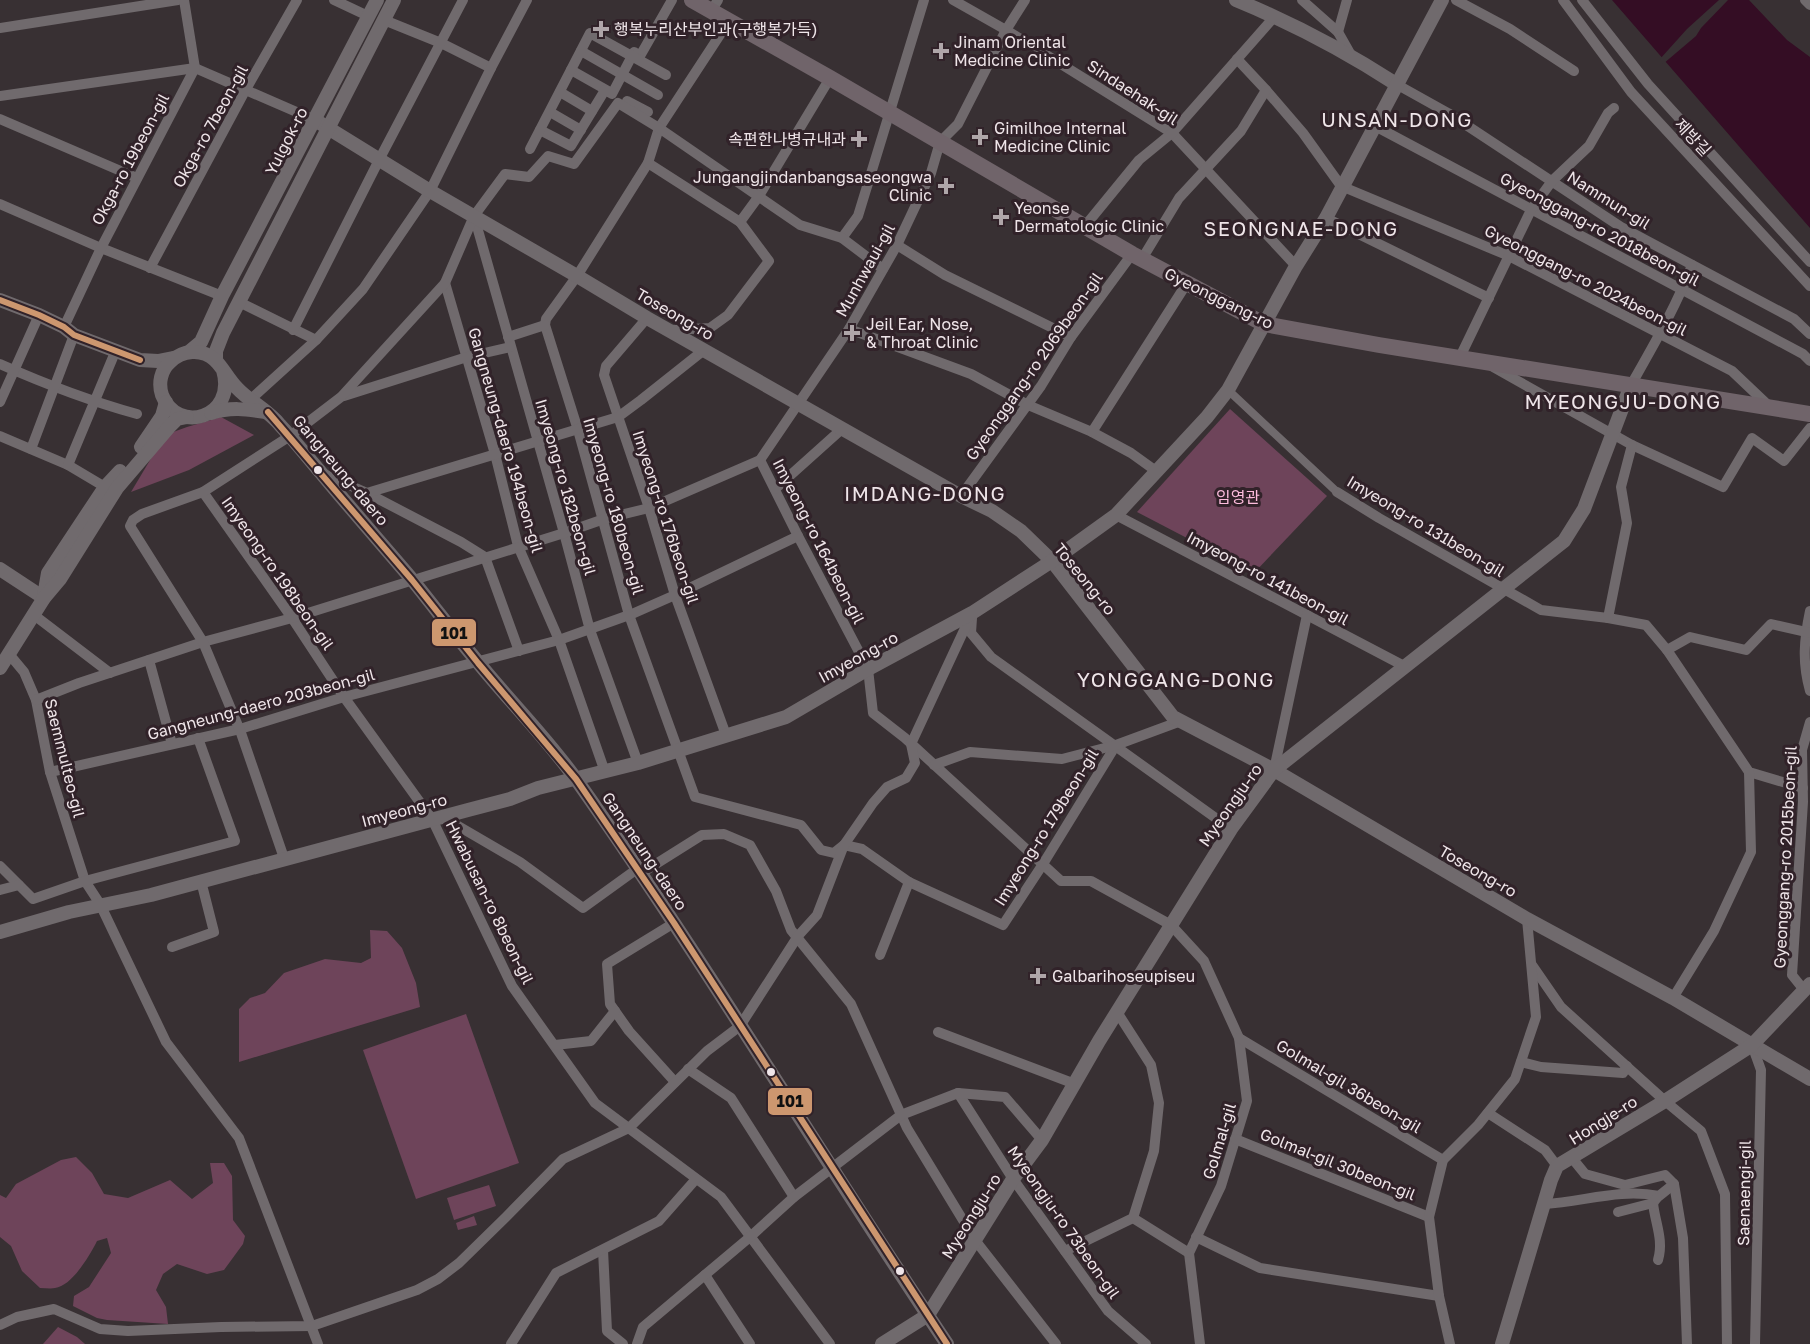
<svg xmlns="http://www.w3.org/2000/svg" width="1810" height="1344" font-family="'Golos Text','Noto Sans KR',sans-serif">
<rect width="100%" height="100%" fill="#383033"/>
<!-- green -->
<g fill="#6e445a">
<path d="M1230,409l97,87 -73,77 -117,-61z"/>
<path d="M221,417l33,18 -65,35 -58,22 34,-57 22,-8z"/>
<path d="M370,930l17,1 15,17 14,35 4,24 -181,55v-53l11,-11 15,-5 19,-20 41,-14 36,4 10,-5z"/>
<path d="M466,1014l53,149 -103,36 -53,-149z"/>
<path d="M76,1157l16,16 12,21 24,4 42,-18 22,19 21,-16 -3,-20h14l8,13 1,44 12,16 -2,8 -19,26 -17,4 -30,-10 -14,10 -7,16 10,17 2,17 -61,-4 -10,-2 -24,-12 1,-10 15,-9 22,-34 -4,-15 -10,3c-7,14 -25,45 -42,47 -4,1 -10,0 -15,0l-18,-17 -11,-25 -11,-9v-42l6,3 10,-14 45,-24z"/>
<path d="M489,1185l7,21 -42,14 -7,-22z"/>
<path d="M474,1216l3,9 -19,5 -2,-7z"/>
<path d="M58,1327l19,10 8,7h-42z"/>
</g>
<!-- water -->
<path fill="#340d24" d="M1612,0h137l38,40 23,17v171z"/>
<!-- pier -->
<path fill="#383033" d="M1719,0h9l-27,28 -5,8 -33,28 -3,-5 27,-30z"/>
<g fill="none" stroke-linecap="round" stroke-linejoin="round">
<!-- pedestrian -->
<path stroke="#706a6d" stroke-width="8" d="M1228,390l109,102"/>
<!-- minor -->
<g stroke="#706a6d" stroke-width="10">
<path d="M334,0l34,16"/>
<path d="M953,0l53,30 166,103 124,133"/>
<path d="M1302,0l36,32 13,23"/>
<path d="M1456,0l54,29 64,42"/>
<path d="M1563,0l68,92 179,194"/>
<path d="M1582,0l66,84 162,178"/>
<path d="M1805,0l5,5"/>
<path d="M711,11l7,-11"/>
<path d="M384,20l57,23 50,25"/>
<path d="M729,21l-70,107 -11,35 -71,113 -31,43 -1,6 33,105 51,185 66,182 106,28 20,25 13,3 10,-8 18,4 47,33 94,43 40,-61 73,-119"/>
<path d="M0,28l178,-28"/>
<path d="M1338,32l9,-32"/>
<path d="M581,51l77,44"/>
<path d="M1237,59l29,31 37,43 38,53 168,70 223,115 39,37"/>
<path d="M571,70l39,22"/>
<path d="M1396,84l52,29 173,114 173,92 16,15"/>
<path d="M560,92l32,19"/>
<path d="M0,96l195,-28 120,52"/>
<path d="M627,101l21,11"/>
<path d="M550,112l31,18"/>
<path d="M0,119l137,59"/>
<path d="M1375,126l428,228 7,7"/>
<path d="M540,130l31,16 34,-56 7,4 22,-42 6,4 32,-56"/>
<path d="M530,149l60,-116 76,42"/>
<path d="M648,163l92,59 19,-26 71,-118"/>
<path d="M0,204l101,44 121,48"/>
<path d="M474,216l90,317 26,97 48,133"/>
<path d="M1326,218l163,80"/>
<path d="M1085,226l54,-66 33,-27 103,-117"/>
<path d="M842,238l16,-22 66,-216"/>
<path d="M897,245l48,30 126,62"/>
<path d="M1142,259l37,-61 62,-67 25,-41"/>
<path d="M150,268l95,-177 52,-91"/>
<path d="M445,283l50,171 23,92 41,94 46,132"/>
<path d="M239,302l77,38"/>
<path d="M647,318l-41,48 -2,9 45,133 26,87 51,140"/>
<path d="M64,327l37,-79 94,-180 -11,-68"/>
<path d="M849,329l122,45 57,31 64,27 39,21 25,18"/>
<path d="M293,330l86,-170 84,-160"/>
<path d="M670,330l40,-2 18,-13 41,-54 -29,-39"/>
<path d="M508,337l37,-12"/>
<path d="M1460,357l71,-147 21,-29 37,-35 19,-33 6,-5"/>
<path d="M0,364c45,20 90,37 137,50"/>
<path d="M1493,367l139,78 91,42 29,-49 32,23 26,-33"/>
<path d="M1631,385c22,-39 45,-78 61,-120"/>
<path d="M344,396l123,-39 43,-10"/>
<path d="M251,399l65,-59 47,-51 67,-98 61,-123 36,-68"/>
<path d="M0,402l39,-87"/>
<path d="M1092,432l95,-149"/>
<path d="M0,436l68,29 37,22"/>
<path d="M31,449l43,-114"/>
<path d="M760,460l38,76 70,133 5,44 32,25 156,143h30l80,44 33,36 35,77 8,63 -26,85 -32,67 11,91"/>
<path d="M68,465l48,-115"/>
<path d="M324,474l43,19 94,49 24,15 34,94"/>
<path d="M775,489l68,-61"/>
<path d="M203,492l89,126 52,79 88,122 80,167 83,117 126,94 109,147"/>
<path d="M1337,492l42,26 162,92 67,8 38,7 21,25 82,122 54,16"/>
<path d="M367,493l251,-76 23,-17 63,-50"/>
<path d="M961,496l80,-110 30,-49 61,-83"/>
<path d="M1116,515l290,152"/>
<path d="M1810,611c-6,29 -8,51 0,80"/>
<path d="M34,615l76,58"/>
<path d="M972,618l-1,15 20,24 240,172"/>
<path d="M1608,618l19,-95 -6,-36 11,-42"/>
<path d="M1667,650l23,-13 56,13 25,-26 39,9"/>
<path d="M9,654l15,18 12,28 14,72 35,109 15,23 66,138 73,96 79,206"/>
<path d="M149,660l23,84"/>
<path d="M36,700l43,-17 124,-41 89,-24 272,-85 40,-14 45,-11 111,-48 89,-131 48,-84 34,-72 9,-31 18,-18 48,-94 19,-30"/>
<path d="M934,765l36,-13 92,7 54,-14 65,-24"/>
<path d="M1274,770l33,-155"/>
<path d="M50,772l190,-43 104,-32 215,-57 73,-26 43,-19 123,-59"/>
<path d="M441,816l79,46 63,46 54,-39"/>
<path d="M284,858l-43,-125 -38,-91 -73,-116 3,-6 9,-6 61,-22 87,-56 51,-39 104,-114 29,-67 31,-42 24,3 19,-21 26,8 44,-61 41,25 141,97 42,13 41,31"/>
<path d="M0,866l33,33 52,-18 150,-40 -37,-103"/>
<path d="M640,874l62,-39 22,-1 26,11 26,46 15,39 60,74 56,124 68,112 81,104"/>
<path d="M0,890l19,-5"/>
<path d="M674,923l-67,41 3,40 19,27 46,51"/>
<path d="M172,947l42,-15 -13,-51"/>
<path d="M880,955l29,-73"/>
<path d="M1532,965l29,42 104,94 36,30 24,63 2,150"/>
<path d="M1804,990l-12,-15 11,-173 -1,-52 8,-28"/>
<path d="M1673,998l41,-67 37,-79 -2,-80"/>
<path d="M938,1032l137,52"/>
<path d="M1239,1038l204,122"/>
<path d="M555,1045l36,-4 24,-30"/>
<path d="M1752,1045l9,25 -6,274"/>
<path d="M1521,1062l20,5 82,6 4,-7"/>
<path d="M688,1069l43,29 63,99"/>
<path d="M958,1093l55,86 95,132 38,33"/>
<path d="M1488,1113l57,37 12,16"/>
<path d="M1235,1139l194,78"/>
<path d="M1572,1158l13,16 40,11 40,-10 9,9 9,54 4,106"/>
<path d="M1653,1203c2,20 11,37 5,57"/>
<path d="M1545,1204c38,-2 75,-16 114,-8l15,-12"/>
<path d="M1618,1212l35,-9 4,-5"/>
<path d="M1133,1218l56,35"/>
<path d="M1196,1237l64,31 179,28"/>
<path d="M603,1250l4,81 16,13"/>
<path d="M1065,1251l68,-33 21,-67 5,-48 -8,-38 -34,-53"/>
<path d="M705,1275l45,69"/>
<path d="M0,1325l17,-8 37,-8 46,20 28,2 93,-4 91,-1 105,-36 21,-11 21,-16 47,-46 57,-58 66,-31 78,-77 33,-25 58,-90 19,-21 27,-70 29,-42 14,-16 19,-9 9,-15 -4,-19 61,-131"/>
<path d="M511,1344l45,-71 103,-52 37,-42"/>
<path d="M637,1344l6,-17 107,-90 44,-40 107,-82 57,-22 47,4 37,43"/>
<path d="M1450,1344l-11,-48 -10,-79 14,-57 35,-35 37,-46 21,-62 -9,-98"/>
</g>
<!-- tertiary -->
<g stroke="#706a6d" stroke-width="14">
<path d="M1236,0c56,23 109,51 160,84"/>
<path d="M315,120l115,71 147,85 70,42 314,178 31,15 29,20 31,30 121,156 101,53 253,149 146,79 137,81"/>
<path d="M0,300l39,15 25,12 10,8 66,25 18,1 15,-3"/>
<path d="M189,352l12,-10 21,-46 155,-296"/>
<path d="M216,361v-10l7,-18 171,-333"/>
<path d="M223,370c14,48 -46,65 -61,25 -4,-12 -1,-25 8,-33 12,-12 32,-14 45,-2 8,8 14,20 22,28 13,14 31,22 43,37 15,16 28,33 42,49 29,35 59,69 88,103 23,28 44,57 67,84 33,41 71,78 101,121 129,183 244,376 369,562"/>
<path d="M211,413c19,-6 35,-4 55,-1"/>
<path d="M141,447l21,-31 4,-14"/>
<path d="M0,569l44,29"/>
<path d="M44,596l4,-23 57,-86 15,-16"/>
<path d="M0,668l44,-70 16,-19 57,-91 53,-62 7,-7 10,-2"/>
<path d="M0,932l69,-20 82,-17 317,-85 42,-11 28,-11 100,-25 148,-46 82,-48 104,-56 80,-52 64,-46 91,-98 21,-27 68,-124 30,-48 116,-218"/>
<path d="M882,1344l46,-29 85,-136 29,-39 57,-99 132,-212 43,-59 290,-229 20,-32 47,-124"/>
<path d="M1502,1344l49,-164 6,-14 108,-65 87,-56 58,-61"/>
</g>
<!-- primary -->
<path stroke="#70646a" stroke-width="16" d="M692,0l138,78 302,176 132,70 115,21 431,69"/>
<!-- bus-1 casing -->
<g stroke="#312229" stroke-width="10">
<g id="bus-1">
<path d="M0,300l39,15 25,12 10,8 66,25"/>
<path d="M268,412l144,168 66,83 98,116 98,144 273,421"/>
</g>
</g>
<!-- bus-1 -->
<use href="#bus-1" stroke="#cd976f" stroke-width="6"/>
</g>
<!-- markers -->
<g fill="#afa6a9" stroke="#312229" stroke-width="2">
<path d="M598 20h6v6h6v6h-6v6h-6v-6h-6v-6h6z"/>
<path d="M938 42h6v6h6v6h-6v6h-6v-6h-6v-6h6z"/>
<path d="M977 128h6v6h6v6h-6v6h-6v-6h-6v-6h6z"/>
<path d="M856 130h6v6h6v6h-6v6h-6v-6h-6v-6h6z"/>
<path d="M943 177h6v6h6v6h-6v6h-6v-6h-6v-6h6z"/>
<path d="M998 208h6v6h6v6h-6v6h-6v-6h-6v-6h6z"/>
<path d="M849 324h6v6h6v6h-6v6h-6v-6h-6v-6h6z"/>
<path d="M1035 967h6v6h6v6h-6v6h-6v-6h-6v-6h6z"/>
</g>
<g fill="#efe5e9" stroke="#312229" stroke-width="2">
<circle cx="318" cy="470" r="5"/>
<circle cx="771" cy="1072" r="5"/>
<circle cx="900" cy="1271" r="5"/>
</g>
<g text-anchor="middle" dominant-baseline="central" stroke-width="6" stroke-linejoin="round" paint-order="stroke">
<!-- poi labels -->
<g font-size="16" fill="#efe5e9" stroke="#312229" text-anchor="start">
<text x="614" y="29">행복누리산부인과(구행복가득)</text>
<text x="954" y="42">Jinam Oriental<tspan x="954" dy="18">Medicine Clinic</tspan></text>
<text x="994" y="128">Gimilhoe Internal<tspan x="994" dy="18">Medicine Clinic</tspan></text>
<text x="846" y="139" text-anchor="end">속편한나병규내과</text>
<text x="932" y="177" text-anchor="end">Jungangjindanbangsaseongwa<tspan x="932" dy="18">Clinic</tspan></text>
<text x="1014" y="208">Yeonse<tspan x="1014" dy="18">Dermatologic Clinic</tspan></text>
<text x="866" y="324">Jeil Ear, Nose,<tspan x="866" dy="18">&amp; Throat Clinic</tspan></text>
<text x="1052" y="976">Galbarihoseupiseu</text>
</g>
<!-- street labels -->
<g font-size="16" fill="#efe5e9" stroke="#312229">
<text transform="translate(1133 92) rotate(33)">Sindaehak-gil</text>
<text transform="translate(210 126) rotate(-61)">Okga-ro 7beon-gil</text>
<text transform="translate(1693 137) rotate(47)">제방길</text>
<text transform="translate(286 141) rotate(-63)">Yulgok-ro</text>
<text transform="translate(130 159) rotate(-62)">Okga-ro 19beon-gil</text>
<text transform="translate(1609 200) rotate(32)">Nammun-gil</text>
<text transform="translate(1600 229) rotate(28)">Gyeonggang-ro 2018beon-gil</text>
<text transform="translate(865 270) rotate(-61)">Munhwaui-gil</text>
<text transform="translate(1586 280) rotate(27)">Gyeonggang-ro 2024beon-gil</text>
<text transform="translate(1219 298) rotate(26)">Gyeonggang-ro</text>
<text transform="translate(675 314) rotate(30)">Toseong-ro</text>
<text transform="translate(1034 366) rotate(-55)">Gyeonggang-ro 2069beon-gil</text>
<text transform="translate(506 440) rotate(74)">Gangneung-daero 194beon-gil</text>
<text transform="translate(341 470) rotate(50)">Gangneung-daero</text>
<text transform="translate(566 487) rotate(74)">Imyeong-ro 182beon-gil</text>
<text transform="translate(614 506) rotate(74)">Imyeong-ro 180beon-gil</text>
<text transform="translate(666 517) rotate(72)">Imyeong-ro 176beon-gil</text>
<text transform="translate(1426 526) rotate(31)">Imyeong-ro 131beon-gil</text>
<text transform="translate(819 541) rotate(63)">Imyeong-ro 164beon-gil</text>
<text transform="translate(278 573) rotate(55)">Imyeong-ro 198beon-gil</text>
<text transform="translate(1268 578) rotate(28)">Imyeong-ro 141beon-gil</text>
<text transform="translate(1085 579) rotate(51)">Toseong-ro</text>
<text transform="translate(858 657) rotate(-29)">Imyeong-ro</text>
<text transform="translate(261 704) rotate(-15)">Gangneung-daero 203beon-gil</text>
<text transform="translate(65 758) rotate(76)">Saemmulteo-gil</text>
<text transform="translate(1230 805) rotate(-55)">Myeongju-ro</text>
<text transform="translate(404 810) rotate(-15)">Imyeong-ro</text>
<text transform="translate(1046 827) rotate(-58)">Imyeong-ro 179beon-gil</text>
<text transform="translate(645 851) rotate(56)">Gangneung-daero</text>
<text transform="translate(1785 857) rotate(-87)">Gyeonggang-ro 2015beon-gil</text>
<text transform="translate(1478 871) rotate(30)">Toseong-ro</text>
<text transform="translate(490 902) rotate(64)">Hwabusan-ro 8beon-gil</text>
<text transform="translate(1349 1086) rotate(31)">Golmal-gil 36beon-gil</text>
<text transform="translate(1603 1120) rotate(-32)">Hongje-ro</text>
<text transform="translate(1219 1141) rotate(-73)">Golmal-gil</text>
<text transform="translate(1338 1164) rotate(22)">Golmal-gil 30beon-gil</text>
<text transform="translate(1744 1193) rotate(-89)">Saenaengi-gil</text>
<text transform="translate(971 1216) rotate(-58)">Myeongju-ro</text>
<text transform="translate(1064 1222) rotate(55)">Myeongju-ro 73beon-gil</text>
</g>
<!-- park labels -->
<g font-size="16" fill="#fdbcdd" stroke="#312229">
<text x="1238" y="497">임영관</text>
</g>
<!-- quarter labels -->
<g font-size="20" letter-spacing="1.5" fill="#efe5e9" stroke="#312229">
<text x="1397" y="119">UNSAN-DONG</text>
<text x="1301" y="228">SEONGNAE-DONG</text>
<text x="1623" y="401">MYEONGJU-DONG</text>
<text x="925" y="493">IMDANG-DONG</text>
<text x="1176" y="679">YONGGANG-DONG</text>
</g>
</g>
<g stroke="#312229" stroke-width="2">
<rect x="431" y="618" width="46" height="29" rx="6" fill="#cd976f"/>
<rect x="767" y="1087" width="46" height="29" rx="6" fill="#cd976f"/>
</g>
<g font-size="16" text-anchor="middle" font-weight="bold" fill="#111">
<text x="454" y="639">101</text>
<text x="790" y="1107">101</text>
</g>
</svg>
